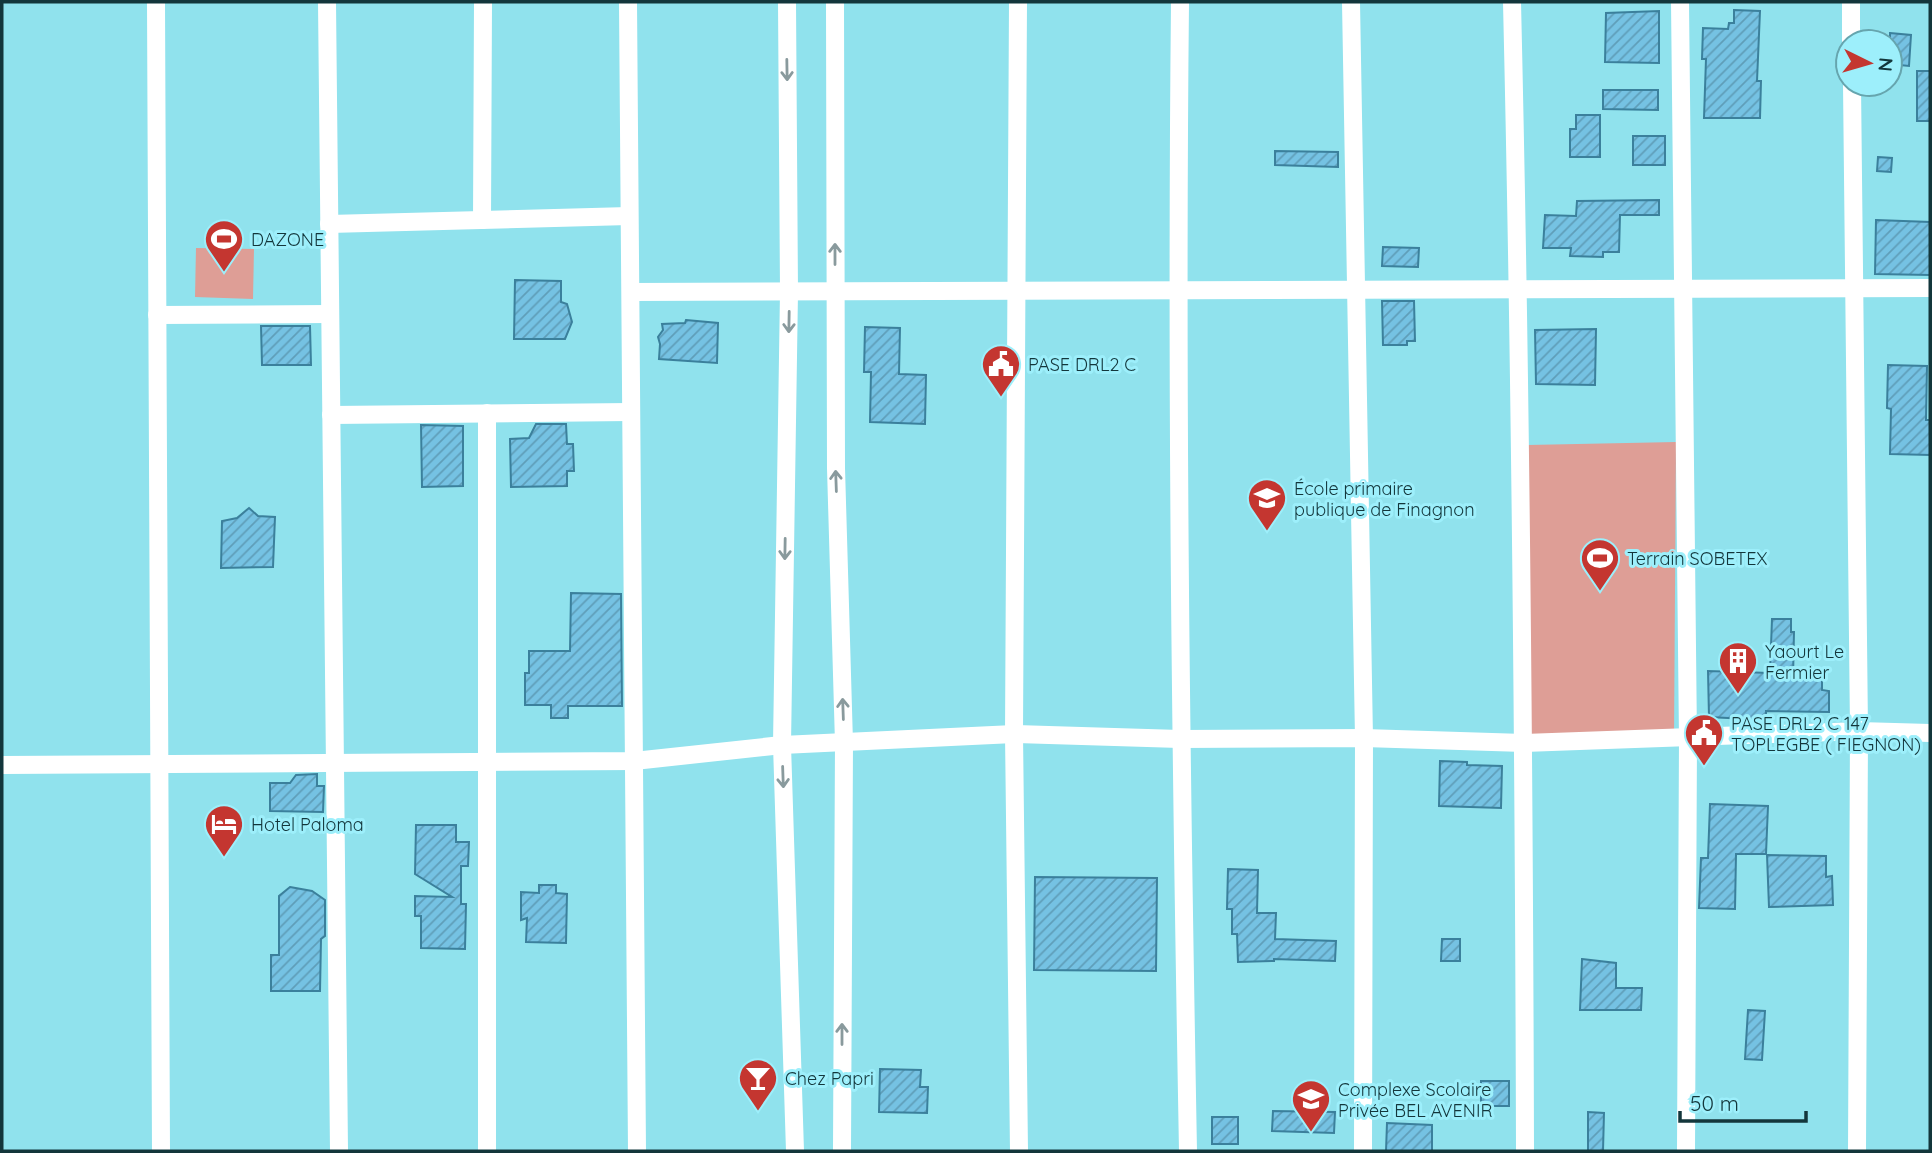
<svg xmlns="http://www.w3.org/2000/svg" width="1932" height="1153" font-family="Quicksand,sans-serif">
<defs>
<pattern id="building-hatch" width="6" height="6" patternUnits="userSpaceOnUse" patternTransform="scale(1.75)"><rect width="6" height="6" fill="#75c2e3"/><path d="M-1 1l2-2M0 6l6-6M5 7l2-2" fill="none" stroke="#5f9eb9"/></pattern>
</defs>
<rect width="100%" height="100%" fill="#90e2ed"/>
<!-- garden -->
<g fill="#de9e96">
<path d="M196,248l58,1 -1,50 -58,-2z"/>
<path d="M1676,442l-2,297 -151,1 5,-295z"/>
</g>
<!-- building -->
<g fill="url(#building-hatch)" stroke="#3b809c" stroke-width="2">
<path d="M1734,10l26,1 -3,70h4l-1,37h-56l2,-59h-4l1,-31 25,1 1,-6h5z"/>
<path d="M1659,11v52l-54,-1 1,-49z"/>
<path d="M1890,33l21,2 -2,31 -19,-2z"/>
<rect x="1917" y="71" width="13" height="50"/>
<path d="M1603,90h55v20l-55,-1z"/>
<path d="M1576,115h24v42h-30v-28h6z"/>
<rect x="1633" y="136" width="32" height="29"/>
<path d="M1275,151l63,1v15l-63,-2z"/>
<path d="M1878,157l14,1 -1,14 -14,-1z"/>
<path d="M1659,200v15h-39l-1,37h-16v5l-33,-1 1,-8h-28l2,-33 31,1 1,-15z"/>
<path d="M1876,220l54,2v53l-55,-1z"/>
<path d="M1383,247l36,1 -1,19 -36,-1z"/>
<path d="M515,280l46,1v21l6,2 5,18 -7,17h-51z"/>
<path d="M1382,301h32l1,40h-8v4h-24z"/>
<path d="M686,320l32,3 -1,40 -58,-4 1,-15 -2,-7 5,-7 -1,-6 23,-1z"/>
<path d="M261,326h49l1,39h-49z"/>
<path d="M865,327l35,1 -1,46 27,1 -1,49 -55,-2 1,-50h-7z"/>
<path d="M1596,329l-1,56 -59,-1 -1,-54z"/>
<path d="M1888,365l39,1 -1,54h4v35l-40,-1 1,-45 -4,-1z"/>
<path d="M536,424h30l1,20h6l1,27h-7v15l-56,1 -1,-48 19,-1z"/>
<path d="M421,425l42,1v60l-41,1z"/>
<path d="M249,508l9,8 17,1 -2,50 -52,1 1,-47 15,-3z"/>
<path d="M571,593l50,1 1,112h-54v12h-17v-13h-26v-32h4v-22h41z"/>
<path d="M1772,619h19v13h3l-1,47 29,1v10l7,1v21l-63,-1v9l-57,-3 -1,-46 62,2z"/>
<path d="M1440,761l27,1v3l35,1 -1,42 -62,-2z"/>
<path d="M317,774v12h7l-1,26 -53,-1v-28h20l6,-8z"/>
<path d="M1710,804l58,2 -2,48h-30l-1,55 -36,-1 2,-50h7z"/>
<path d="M416,825h40v17h13l-1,24h-7v38h5l-1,45 -44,-1v-32h-6v-20l37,1 -37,-23z"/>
<path d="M1767,855l59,1v21l6,-1 1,29 -64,2z"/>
<path d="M1228,869l30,1 -1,43h19l-1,26 61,2 -1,20 -61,-2v2l-36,1 -1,-28h-5v-25h-5z"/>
<path d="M1035,877l122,1 -1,93 -122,-1z"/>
<path d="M539,885h17v8l11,1 -1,49 -40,-1 1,-24 -6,2v-28l18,1z"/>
<path d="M290,887l22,4 13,9v36l-4,3 -1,52h-49v-36h8v-59z"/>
<path d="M1442,939h18v22h-19z"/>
<path d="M1582,959l34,4v25h26l-1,22h-61z"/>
<path d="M1748,1010l17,1 -3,49 -17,-1z"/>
<path d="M880,1069l41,1 -1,17h8l-1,26 -48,-1z"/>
<rect x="1481" y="1081" width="28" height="25"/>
<path d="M1273,1111l62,1 -1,21 -62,-2z"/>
<path d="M1588,1112l16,1 -1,38h-15z"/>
<rect x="1212" y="1117" width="26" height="27"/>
<path d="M1387,1123l45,2v26h-46z"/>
</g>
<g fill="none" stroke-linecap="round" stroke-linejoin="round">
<!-- minor -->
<g stroke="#fff" stroke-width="18">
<path d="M156,2l5,1149"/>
<path d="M327,2l12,1149"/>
<path d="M628,2l9,1149"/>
<path d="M787,2l2,290 -7,453 13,406"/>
<path d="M835,2l1,466 8,275 -2,408"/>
<path d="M1018,2l-4,732 5,417"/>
<path d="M1180,2c-4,383 1,766 8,1149"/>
<path d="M1351,2l13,736 -1,413"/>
<path d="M1512,2c9,383 12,766 13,1149"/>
<path d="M1680,2l8,737 -2,412"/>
<path d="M1851,2v40"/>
<path d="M1852,84l7,647 -2,420"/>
<path d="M482,220l1,-218"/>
<path d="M329,224l300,-8"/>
<path d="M632,292l1298,-4"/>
<path d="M157,315l173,-1"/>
<path d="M487,413v738"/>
<path d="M331,415l300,-3"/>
<path d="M2,765l632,-4 148,-16 232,-11 166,5 184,-1 160,5 335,-12 71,2"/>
</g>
</g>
<!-- one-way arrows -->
<defs><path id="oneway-shaft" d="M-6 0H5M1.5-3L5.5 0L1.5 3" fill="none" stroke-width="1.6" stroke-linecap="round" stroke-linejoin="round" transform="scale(1.75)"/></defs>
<g stroke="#899a9d">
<use href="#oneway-shaft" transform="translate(787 70) rotate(89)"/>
<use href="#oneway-shaft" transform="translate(835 254) rotate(-90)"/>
<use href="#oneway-shaft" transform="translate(789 322) rotate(91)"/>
<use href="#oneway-shaft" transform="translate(836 481) rotate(-92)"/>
<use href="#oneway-shaft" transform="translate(785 549) rotate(91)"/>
<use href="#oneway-shaft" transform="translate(843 709) rotate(-92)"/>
<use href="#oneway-shaft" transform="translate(783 777) rotate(88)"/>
<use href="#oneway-shaft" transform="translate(842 1034) rotate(-90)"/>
</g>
<!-- icons -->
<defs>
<g id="stadium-pin" transform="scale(2.0125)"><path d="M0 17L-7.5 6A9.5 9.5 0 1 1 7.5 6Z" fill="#c43630" stroke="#9deffb"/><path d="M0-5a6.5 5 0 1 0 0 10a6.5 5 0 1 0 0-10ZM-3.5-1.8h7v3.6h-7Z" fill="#fff"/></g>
<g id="civic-pin" transform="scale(2.0125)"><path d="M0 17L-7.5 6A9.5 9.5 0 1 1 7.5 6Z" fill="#c43630" stroke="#9deffb"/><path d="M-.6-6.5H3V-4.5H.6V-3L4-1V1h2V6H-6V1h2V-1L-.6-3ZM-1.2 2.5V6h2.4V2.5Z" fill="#fff"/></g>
<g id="school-pin" transform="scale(2.0125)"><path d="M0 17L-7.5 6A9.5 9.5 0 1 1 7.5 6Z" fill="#c43630" stroke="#9deffb"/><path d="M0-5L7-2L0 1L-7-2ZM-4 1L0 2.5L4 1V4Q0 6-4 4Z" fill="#fff"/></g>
<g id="building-pin" transform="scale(2.0125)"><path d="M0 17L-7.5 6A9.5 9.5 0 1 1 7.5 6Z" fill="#c43630" stroke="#9deffb"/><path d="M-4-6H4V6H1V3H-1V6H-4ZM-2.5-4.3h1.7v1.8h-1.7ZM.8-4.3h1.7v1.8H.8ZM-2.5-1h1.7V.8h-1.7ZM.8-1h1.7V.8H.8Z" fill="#fff"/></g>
<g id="hotel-pin" transform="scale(2.0125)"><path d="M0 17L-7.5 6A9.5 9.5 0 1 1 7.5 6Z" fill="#c43630" stroke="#9deffb"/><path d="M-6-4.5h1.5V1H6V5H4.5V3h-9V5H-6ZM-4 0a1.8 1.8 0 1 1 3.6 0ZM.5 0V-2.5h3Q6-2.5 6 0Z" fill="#fff"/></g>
<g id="bar-pin" transform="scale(2.0125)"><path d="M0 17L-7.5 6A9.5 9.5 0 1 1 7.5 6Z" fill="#c43630" stroke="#9deffb"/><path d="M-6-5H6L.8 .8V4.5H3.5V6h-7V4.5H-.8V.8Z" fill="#fff"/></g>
</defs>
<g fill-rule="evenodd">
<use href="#stadium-pin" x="224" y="239"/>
<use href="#civic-pin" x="1001" y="364"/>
<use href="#school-pin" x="1267" y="498"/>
<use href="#stadium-pin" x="1600" y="558"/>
<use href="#building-pin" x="1738" y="661"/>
<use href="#civic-pin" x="1704" y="733"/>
<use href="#hotel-pin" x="224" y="824"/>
<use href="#bar-pin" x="758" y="1078"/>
<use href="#school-pin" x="1311" y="1099"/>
</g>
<g text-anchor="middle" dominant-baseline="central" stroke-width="6" stroke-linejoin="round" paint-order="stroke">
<!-- poi labels -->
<g font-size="18" fill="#13363b" stroke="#9deffb" text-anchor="start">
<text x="251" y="239">DAZONE</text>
<text x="1028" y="364">PASE DRL2 C</text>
<text x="1294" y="488">École primaire<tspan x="1294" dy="21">publique de Finagnon</tspan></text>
<text x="1627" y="558">Terrain SOBETEX</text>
<text x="1765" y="651">Yaourt Le<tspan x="1765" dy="21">Fermier</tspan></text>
<text x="1731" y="723">PASE DRL2 C 147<tspan x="1731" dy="21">TOPLEGBE ( FIEGNON)</tspan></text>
<text x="251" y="824">Hotel Paloma</text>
<text x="785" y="1078">Chez Papri</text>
<text x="1338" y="1089">Complexe Scolaire<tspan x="1338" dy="21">Privée BEL AVENIR</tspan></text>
</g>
</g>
<!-- border -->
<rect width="1932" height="1153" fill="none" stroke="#13363b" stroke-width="7"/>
<!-- north arrow -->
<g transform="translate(1869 63) rotate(95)"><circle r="33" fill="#9deffb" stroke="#66a5ae" stroke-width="2"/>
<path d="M0-5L12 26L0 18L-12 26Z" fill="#c43630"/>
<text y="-10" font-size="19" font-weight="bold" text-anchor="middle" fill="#13363b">N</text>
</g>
<!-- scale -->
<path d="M1680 1111v10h126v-10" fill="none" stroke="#13363b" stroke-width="3.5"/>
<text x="1690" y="1111" font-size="21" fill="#13363b" stroke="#9deffb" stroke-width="5" paint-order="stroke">50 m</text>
</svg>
